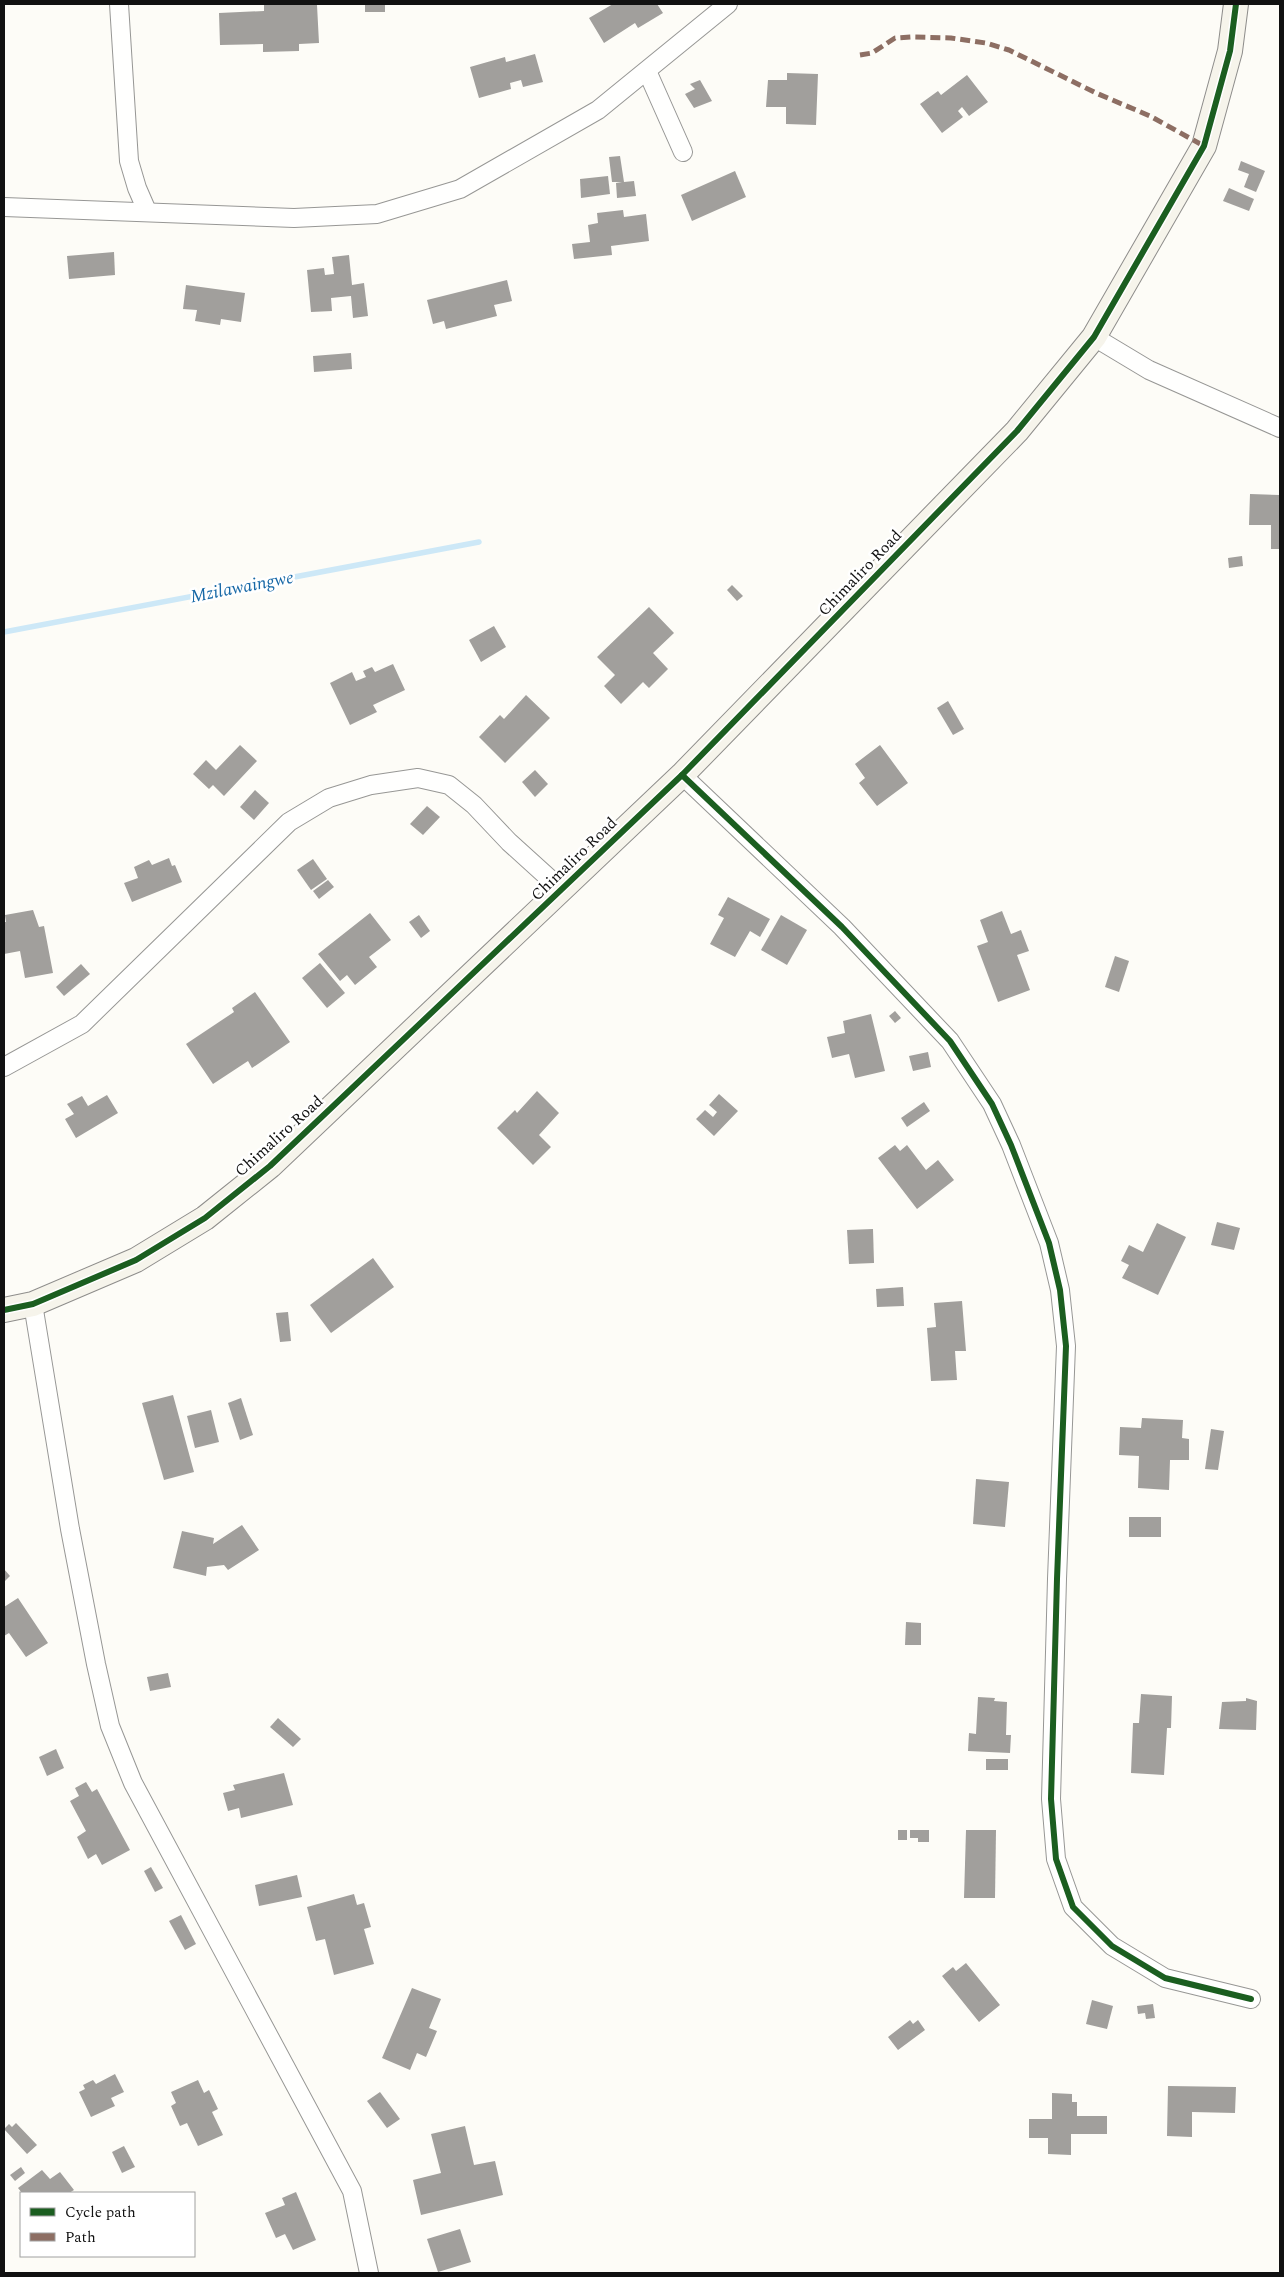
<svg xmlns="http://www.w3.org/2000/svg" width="1284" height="2277" font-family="Spectral,serif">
<rect width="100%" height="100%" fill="#fdfcf7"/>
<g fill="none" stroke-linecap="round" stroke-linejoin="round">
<!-- stream -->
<path stroke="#cde8f7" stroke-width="5.5" d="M4,632l475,-90"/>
</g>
<!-- building -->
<g fill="#a19f9c">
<path d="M264,4l53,1 2,38 -20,1v7l-36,1v-8l-43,1 -1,-32 45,-2z"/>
<rect x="365" y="4" width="20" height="8"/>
<path d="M613,4h44l6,9 -25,15 -3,-5 -31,20 -15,-25z"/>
<path d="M535,54l8,28 -20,5 -2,-7 -11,3 1,6 -32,9 -9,-31 35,-10 1,5z"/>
<path d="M787,73l31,1 -2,51 -30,-1v-17h-20l2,-27h19z"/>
<path d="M967,75l21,27 -19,14 -7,-9 -4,4 5,6 -21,16 -22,-29 18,-13 3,4z"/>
<path d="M700,80l12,21 -18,7 -9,-14 10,-5 -5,-5z"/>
<path d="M620,156l4,26 10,-1 2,15 -19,2 -1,-15 6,-1h-10l-3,-25z"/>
<path d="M1241,161l24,10 -9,21 -12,-5 5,-13 -11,-4z"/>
<path d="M735,171l11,26 -54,24 -11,-26z"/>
<path d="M608,176l2,18 -29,4 -1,-19z"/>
<path d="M1229,188l25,11 -5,12 -26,-10z"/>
<path d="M623,210l1,7 22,-3 3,27 -38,5 1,9 -38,4 -2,-15 18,-2 -2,-17 10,-2 -1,-10z"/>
<path d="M114,252l1,23 -46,4 -2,-23z"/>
<path d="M349,255l3,30 12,-2 4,33 -15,2 -2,-22 -20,2 1,13 -21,1 -4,-42 17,-2 1,7 9,-1 -2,-17z"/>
<path d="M507,280l5,21 -18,4 3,11 -51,13 -2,-8 -11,3 -6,-24z"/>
<path d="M186,285l59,8 -4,29 -20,-3 -1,6 -25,-4 2,-11 -14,-1z"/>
<path d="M351,353l1,16 -38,3 -1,-16z"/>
<path d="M1250,494l30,1v54h-9v-24h-22z"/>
<path d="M1242,556l1,10 -14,2 -1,-10z"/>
<path d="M732,585l11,11 -6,5 -10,-11z"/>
<path d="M649,607l25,26 -21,20 15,16 -19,19 -6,-6 -22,22 -17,-18 11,-11 -18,-18z"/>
<path d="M494,626l12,21 -25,15 -12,-22z"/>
<path d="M393,664l12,26 -32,15 4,7 -27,13 -20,-42 22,-11 4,9 10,-4 -3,-6 9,-4 3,5z"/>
<path d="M526,695l24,23 -45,45 -26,-26 21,-22 4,4z"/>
<path d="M948,701l16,28 -11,6 -16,-27z"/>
<path d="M240,745l17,16 -33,35 -11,-11 -4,4 -16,-15 13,-14 10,10z"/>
<path d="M880,745l28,38 -31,23 -18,-23 6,-5 -10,-14z"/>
<path d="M535,770l13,14 -13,13 -13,-15z"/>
<path d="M255,790l14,13 -15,17 -14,-13z"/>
<path d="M427,806l13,11 -17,18 -13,-11z"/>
<path d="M169,858l3,8 3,-1 7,17 -50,20 -8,-19 14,-5 -4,-11 15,-7 3,5z"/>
<path d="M313,859l14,20 -16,11 -14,-20z"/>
<path d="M328,880l6,7 -15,12 -6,-8z"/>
<path d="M728,897l42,22 -10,18 -10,-6 -15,26 -25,-13 14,-26 -6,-3z"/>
<path d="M33,910l6,17 5,-1 9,47 -28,5 -5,-27 -16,3v-32h2l-1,-7z"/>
<path d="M1002,911l9,23 10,-4 8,21 -12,4 13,35 -32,12 -21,-56 11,-4 -8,-22z"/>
<path d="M370,913l21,27 -22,17 8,10 -22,18 -8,-10 -7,6 -22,-27z"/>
<path d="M419,915l11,16 -9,7 -12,-16z"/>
<path d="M781,915l26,15 -20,35 -26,-15z"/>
<path d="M1115,956l14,5 -10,31 -14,-5z"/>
<path d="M320,963l25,30 -18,15 -25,-30z"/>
<path d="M81,964l9,10 -26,22 -8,-9z"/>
<path d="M255,992l35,50 -38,26 -4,-7 -35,23 -27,-40 48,-32 -2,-4z"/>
<path d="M895,1011l6,7 -6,5 -6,-7z"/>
<path d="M871,1014l14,57 -30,7 -6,-24 -17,4 -5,-21 18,-4 -2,-12z"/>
<path d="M928,1052l3,15 -18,4 -4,-15z"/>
<path d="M537,1091l22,22 -20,22 12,12 -18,18 -36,-37 18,-18 2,3z"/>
<path d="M719,1094l19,17 -24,25 -18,-17 9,-9 8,7 4,-5 -8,-7z"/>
<path d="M107,1095l11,18 -42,25 -11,-19 9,-5 -7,-10 15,-8 6,10z"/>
<path d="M924,1102l6,9 -23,16 -6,-9z"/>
<path d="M895,1145l5,6 7,-6 19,25 12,-10 16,20 -37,29 -39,-51z"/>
<path d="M1217,1222l23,6 -6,22 -23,-5z"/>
<path d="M1157,1223l29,14 -28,58 -36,-17 7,-13 -8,-4 8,-16 14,7z"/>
<path d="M873,1229l1,34 -25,1 -2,-34z"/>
<path d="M373,1258l21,29 -63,46 -21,-28z"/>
<path d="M903,1287l1,19 -27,1 -1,-18z"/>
<path d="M962,1301l4,50h-11l2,29 -26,1 -4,-53 9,-1 -2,-24z"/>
<path d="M288,1312l3,29 -11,1 -4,-29z"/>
<path d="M173,1395l21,77 -30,8 -22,-77z"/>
<path d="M241,1398l12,37 -13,5 -12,-37z"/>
<path d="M211,1410l8,32 -24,6 -8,-32z"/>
<path d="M1142,1418l41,2 -1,18 7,1v21h-19l-1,30 -31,-2 1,-32 -20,-1 1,-28 21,1z"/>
<path d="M1211,1429l13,2 -6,39 -13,-1z"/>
<path d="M976,1479l33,3 -4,45 -32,-3z"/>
<rect x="1129" y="1517" width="32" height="20"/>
<path d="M242,1525l17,25 -31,20 -4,-5 -17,2 -1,9 -33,-8 9,-37 32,7 -1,6z"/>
<path d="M4,1569l6,7 -6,6z"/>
<path d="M18,1598l30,45 -22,14 -17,-24 -5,3v-29z"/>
<path d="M906,1622l15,1v22h-16z"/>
<path d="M168,1673l3,14 -21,4 -3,-14z"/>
<path d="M1141,1694l31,2 -1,32h-4l-3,47 -33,-2 2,-50h6z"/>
<path d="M978,1697l17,1 -1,3 13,1 -1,33h5l-1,18 -42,-2 1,-18 7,1z"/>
<path d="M1246,1698l11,3 -1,29 -37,-1 3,-27 24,-1z"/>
<path d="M278,1718l23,21 -8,8 -23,-20z"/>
<path d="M56,1749l8,19 -17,8 -8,-19z"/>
<rect x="986" y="1759" width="22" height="11"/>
<path d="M284,1773l9,32 -52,13 -2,-10 -11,3 -5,-18 12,-3 -2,-5z"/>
<path d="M86,1782l6,10 5,-3 33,61 -28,15 -6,-11 -8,5 -11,-22 9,-6 -16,-30 9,-5 -4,-8z"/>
<rect x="898" y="1830" width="9" height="10"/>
<path d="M910,1830h19v12h-11v-4h-8z"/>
<path d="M966,1830h30l-1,68h-31z"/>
<path d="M151,1867l12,21 -8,4 -11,-21z"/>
<path d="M297,1875l5,22 -43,9 -4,-21z"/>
<path d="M354,1894l3,11 7,-2 7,24 -7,2 10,35 -40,11 -9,-36 -9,2 -9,-34z"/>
<path d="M181,1915l15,29 -11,6 -16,-29z"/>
<path d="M966,1963l34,42 -21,17 -37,-46 11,-9 3,4z"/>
<path d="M412,1988l29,11 -12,29 8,3 -11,26 -9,-4 -7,17 -28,-12z"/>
<path d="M1092,2000l21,6 -6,23 -21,-5z"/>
<path d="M1153,2004l2,14 -9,1 -1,-6 -7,1 -1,-8z"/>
<path d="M910,2020l3,4 5,-4 7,10 -27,20 -10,-13z"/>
<path d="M115,2074l9,18 -13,6 4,8 -24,11 -12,-25 6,-3 -2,-4 10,-5 3,4z"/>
<path d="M198,2080l6,13 5,-3 9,19 -6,3 11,23 -25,11 -11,-23 -7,3 -9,-20 5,-3 -5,-11z"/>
<path d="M1168,2086l68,1 -1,26 -43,-1v25l-25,-1z"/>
<path d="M380,2092l20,27 -13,9 -20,-27z"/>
<path d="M1052,2093l20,1v8h5v14h30v18h-36v21l-23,-1v-16h-19v-19h23z"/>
<path d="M16,2123l21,22 -10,9 -23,-25 5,-5 3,3z"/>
<path d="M465,2126l9,39 21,-4 8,34 -82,20 -8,-35 28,-7 -10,-39z"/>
<path d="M124,2146l11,21 -13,6 -10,-21z"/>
<path d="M21,2167l4,6 -10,8 -5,-6z"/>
<path d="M42,2170l8,9 10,-7 14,18 -5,3h-47l-4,-5z"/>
<path d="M296,2192l20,48 -23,10 -8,-16 -9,4 -11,-25 20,-8 -3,-7z"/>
<path d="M460,2229l11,33 -33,10 -11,-33z"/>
</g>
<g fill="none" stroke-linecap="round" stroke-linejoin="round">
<!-- street casing -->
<g stroke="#979795" stroke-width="20">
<g id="street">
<path d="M119,4l10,157 8,27 10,23"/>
<path d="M647,71l36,81"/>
<path d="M4,207l290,11 83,-4 83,-25 138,-79 130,-106"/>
<path d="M1094,337l55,33 131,58"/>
<path d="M682,775l160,152 108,114 42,63 19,41 38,98 11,47 6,56 -9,233 -6,220 5,60 17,48 39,39 53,32 86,21"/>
<path d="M4,1067l78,-43 207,-202 40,-24 42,-13 47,-7 31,7 25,20 35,37 53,48"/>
<path d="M33,1304l37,225 26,135 14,62 23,57 219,408 17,82"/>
</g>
</g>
<!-- secondary casing -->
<g stroke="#8e8d8b" stroke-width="26">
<path id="secondary" d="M4,1310l29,-6 103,-44 69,-42 65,-52 412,-391 335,-344 77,-94 110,-191 26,-95 6,-47"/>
</g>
<!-- street -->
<use href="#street" stroke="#fffffe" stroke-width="18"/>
<!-- secondary -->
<use href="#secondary" stroke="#f6f4eb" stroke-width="24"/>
<!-- quiet -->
<path stroke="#8d6e63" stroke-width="5" stroke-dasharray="10 5" stroke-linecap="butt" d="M860,55l12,-2 23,-15 16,-1 40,1 35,5 23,7 87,43 54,23 54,30"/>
<!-- cycleway casing -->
<g stroke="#fff" stroke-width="9">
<g id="cycleway">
<path d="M682,775l160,152 108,114 42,63 19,41 38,98 11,47 6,56 -9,233 -6,220 5,60 17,48 39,39 53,32 86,21"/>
<path d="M4,1310l29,-6 103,-44 69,-42 65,-52 412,-391 335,-344 77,-94 110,-191 26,-95 6,-47"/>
</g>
</g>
<!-- cycleway -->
<use href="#cycleway" stroke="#1b5e20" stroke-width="6"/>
</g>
<g text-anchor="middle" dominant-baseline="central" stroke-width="5" stroke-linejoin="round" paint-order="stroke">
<!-- street labels -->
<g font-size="16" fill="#111" stroke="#fff">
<text transform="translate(860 573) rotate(-46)">Chimaliro Road</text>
<text transform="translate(574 859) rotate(-44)">Chimaliro Road</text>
<text transform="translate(279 1136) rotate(-42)">Chimaliro Road</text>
</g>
<!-- water labels -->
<g font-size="18" font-style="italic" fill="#1768a6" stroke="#fff">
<text transform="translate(242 587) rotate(-11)">Mzilawaingwe</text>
</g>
</g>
<!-- border -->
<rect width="1284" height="2277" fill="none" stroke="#111111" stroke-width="10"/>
<!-- legend -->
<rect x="20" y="2192" width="175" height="65" fill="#ffffff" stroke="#a0a0a0"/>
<rect x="30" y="2208" width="25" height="8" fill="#1b5e20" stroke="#a0a0a0"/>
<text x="65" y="2217" font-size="15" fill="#111111">Cycle path</text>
<rect x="30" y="2233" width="25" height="8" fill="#8d6e63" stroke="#a0a0a0"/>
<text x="65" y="2242" font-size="15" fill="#111111">Path</text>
</svg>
